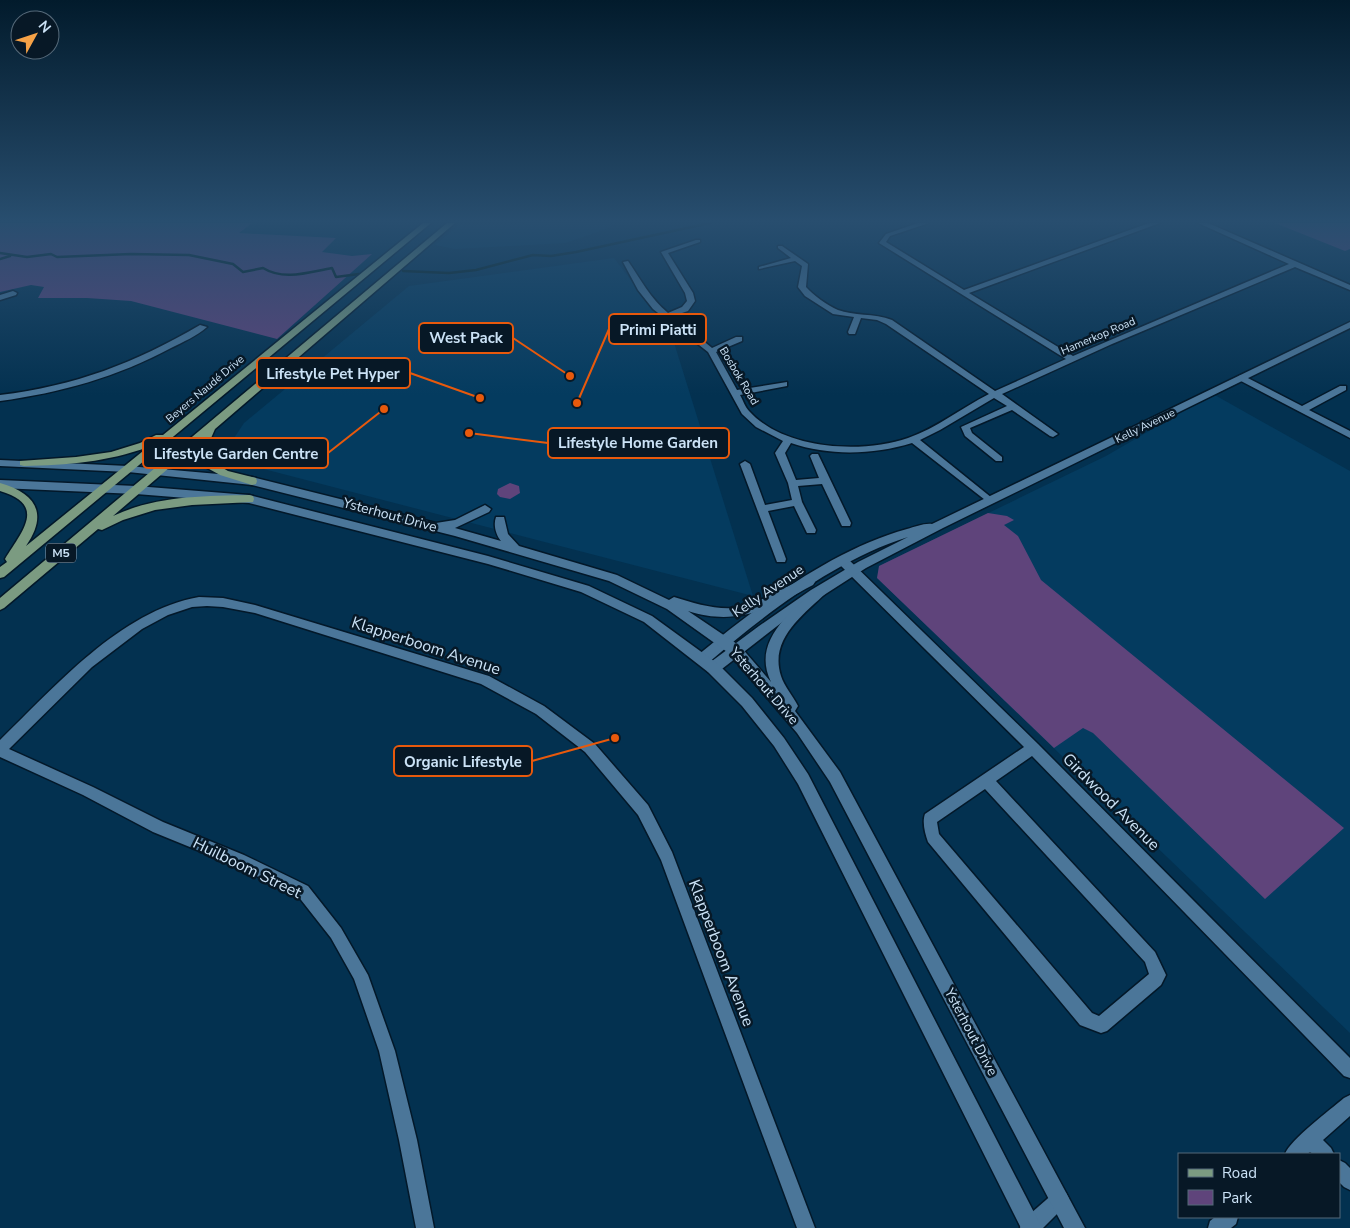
<svg xmlns="http://www.w3.org/2000/svg" width="1350" height="1228" font-family="'Nunito Sans',sans-serif">
<rect width="100%" height="100%" fill="#033150"/>
<!-- built -->
<g fill="#043b5f">
<path d="M460,224l149,-1 2,4 -45,16 -111,6 -20,-4z"/>
<path d="M614,258l57,75 82,263 -524,-136 1,-16 14,-21 165,-137z"/>
<path d="M1213,394l137,77v562l-473,-455 2,-12 227,-110z"/>
</g>
<!-- green -->
<g fill="#5f447b">
<path d="M252,223l-13,10 97,5 -14,14 30,4 20,-2 -95,85 -146,-38 -44,-3h-49l6,-11 -13,-2 -31,7v-69z"/>
<path d="M1275,223h75v26l-5,2z"/>
<path d="M510,483l9,3 1,7 -10,6 -10,-2 -3,-3 1,-5z"/>
<path d="M988,513l19,3 7,4 -10,5 14,11 23,44 303,248 -79,71 -172,-166 -10,-5 -29,20 -177,-170 2,-12z"/>
</g>
<g fill="none" stroke-linecap="round" stroke-linejoin="round">
<!-- stream -->
<g stroke="#001b18" stroke-width="2.5">
<path d="M0,253l27,4 24,-3 6,3 74,-3 58,1 44,9 10,8 20,-4c21,13 46,4 69,0l4,9 23,-3"/>
<path d="M0,259l10,-3"/>
<path d="M403,271l46,2 27,-3 57,-15 18,1 25,-4 134,-29"/>
</g>
<!-- minor casing -->
<g stroke="#031829" stroke-width="3">
<g id="minor">
<path d="M918,223h11l-39,13 -4,6 78,48 185,-67h11l-191,70 104,63 216,-92 -91,-41h10l142,62v5l-55,-23 -183,77 -110,50 56,40 -5,3 -3,-1 -38,-26 -42,18 2,5 30,24v4h-6l-31,-25 -4,-9 46,-21 -13,-8 -54,32 -20,10 72,58 2,2 -2,2 -3,1 -77,-60c-39,12 -83,13 -121,0l-6,10 11,27 23,-2 -9,-22 2,-2h6l33,69 -1,3h-8l-20,-42 -24,2 4,16 14,28 -1,3h-8l-13,-27 -26,5 18,48 -1,3h-8l-37,-98 5,-3 5,3 15,41 27,-5 -4,-17 -13,-30 8,-12 -27,-14 -14,-13 -34,-62 -55,-43 -15,-19 -15,-28 5,-1c13,19 22,37 40,52l14,-6 5,-6 -2,-8 -24,-41 35,-12h4v2l-32,11 25,40 2,8 -7,10 -15,5 39,32 24,-11h6v4l-26,11 21,38 50,-8v4l-47,9c3,5 5,12 9,16 35,39 113,43 159,27 29,-10 53,-30 81,-44l-103,-70 -9,-4 -16,-2 -6,16h-6l-1,-2 6,-15 -21,-3 -28,-18 -7,-9 4,-21 -7,-5 -36,8v-2l32,-9 -13,-10v-2h4l26,18 -2,23c7,8 21,18 32,23 15,6 36,3 54,10l103,71 71,-32 -187,-116 7,-9z"/>
<path d="M13,291l4,2 -1,2 -16,5v-5z"/>
<path d="M200,325l7,2c-10,9 -24,15 -36,21 -54,29 -111,45 -171,53v-6c75,-9 135,-32 200,-70z"/>
<path d="M1242,375l60,31 38,-20h6v4l-37,20 41,21v7l-111,-58v-4z"/>
<path d="M843,557l4,1 191,186 312,314v20l-6,-2 -312,-320 -36,25 159,171 11,23 -5,10 -54,46 -6,2 -21,-8 -152,-183c-3,-8 -6,-20 -3,-28l99,-67 -185,-183 -1,-3zM985,789l160,173 4,12 -50,42 -7,-3 -153,-179 -2,-12z"/>
<path d="M199,597l24,1 32,7 234,71 55,30 51,38 53,61 24,47 143,376h-18l-136,-368 -23,-45 -53,-63 -49,-38 -55,-30 -226,-71 -32,-6 -16,-1 -15,1 -24,8 -26,14 -50,38 -83,82 84,38 70,35 81,33 64,31 33,42 27,47 27,76 22,89 17,88h-18l-17,-88 -20,-89 -25,-72 -23,-41 -33,-42 -64,-31 -81,-33 -70,-37 -83,-38v-17c55,-53 120,-129 199,-143z"/>
<path d="M1350,1095v21l-27,24 8,8 3,6h-21l-3,-2 -3,2h-22c5,-14 45,-44 59,-56z"/>
<path d="M1339,1160l6,3 5,5v22l-6,-3 -5,-5z"/>
<path d="M1060,1190l6,3 3,6 -3,6 -23,23h-23l2,-7 32,-28z"/>
<path d="M1215,1217h23l-2,7 -5,4h-23l2,-7z"/>
</g>
</g>
<!-- tertiary casing -->
<g stroke="#031829" stroke-width="3">
<path id="tertiary" d="M1350,322v6l-407,200 -77,40 -81,52 -67,52 -5,1 -5,-1 -2,-4 2,-4 51,-38 52,-36 47,-28 50,-25c-73,23 -143,77 -200,126l-5,1 -5,-1 -2,-4 2,-4c60,-49 133,-105 209,-126 8,-2 17,-6 25,-5z"/>
</g>
<!-- secondary casing -->
<g stroke="#031829" stroke-width="3">
<g id="secondary">
<path d="M0,460l128,6 124,11 184,46 19,-3 30,-15 6,4 -2,3 -34,16 46,13c-5,-6 -8,-16 -5,-24h8l4,17 11,12 98,29 52,25 5,-3c22,7 45,14 68,10 17,-3 60,-32 71,-28l2,3 -2,3c-43,23 -75,42 -125,26l52,35 31,36c-20,-41 20,-70 47,-95h8l2,3 -2,3c-23,22 -57,46 -45,83 3,10 12,20 17,30l-3,5 45,61 245,456h-21l-234,-446 -33,-49 -67,-79 -63,-45 -58,-28 -154,-45 -203,-51 -124,-13 -128,-6z"/>
<path d="M0,480l136,6 113,9 239,61 101,30 63,30 66,48 34,34 32,40 24,36 234,454h-21l-223,-444 -24,-38 -32,-40 -34,-34 -64,-50 -63,-30 -93,-28 -239,-61 -113,-9 -136,-6z"/>
</g>
</g>
<!-- primary casing -->
<g stroke="#031829" stroke-width="3">
<g id="primary">
<path d="M423,223h8l-427,354 -4,1v-11l7,-5 -2,-3c16,-27 43,-54 -5,-68v-8c35,10 49,30 26,63l122,-99c-40,15 -81,18 -124,19l-4,-1v-4l56,-4 35,-5 29,-9 16,-8h7z"/>
<path d="M447,223h8l-240,206 -7,16 1,15 19,11 28,7 1,3 -1,3 -4,1 -32,-10 -20,-11 -3,-11 1,-10 -85,73c42,-20 90,-20 136,-21l4,1 1,3 -1,3 -61,3 -37,5 -32,10 -21,10 -4,-1 -94,79 -4,2v-12z"/>
</g>
</g>
<!-- minor -->
<use href="#minor" fill="#4b7699" fill-rule="evenodd"/>
<!-- tertiary -->
<use href="#tertiary" fill="#4b7699" fill-rule="evenodd"/>
<!-- secondary -->
<use href="#secondary" fill="#4b7699" fill-rule="evenodd"/>
<!-- primary -->
<use href="#primary" fill="#7b9b81" fill-rule="evenodd"/>
</g>
<!-- sky -->
<linearGradient id="sky" x2="0" y2="1"><stop stop-color="#021b2c"/><stop offset="0.56" stop-color="#284e6f"/><stop offset="1" stop-color="#284e6f" stop-opacity="0"/></linearGradient>
<rect width="1350" height="395" fill="url(#sky)"/>
<g text-anchor="middle" dominant-baseline="central" stroke-width="5" stroke-linejoin="round" paint-order="stroke">
<!-- far-street labels -->
<g font-size="11" fill="#cbe2f6" stroke="#071826">
<text transform="translate(1098 336) rotate(-23)">Hamerkop Road</text>
<text transform="translate(739 376) rotate(59)">Bosbok Road</text>
<text transform="translate(205 389) rotate(-40)">Beyers Naudé Drive</text>
<text transform="translate(1145 426) rotate(-26)">Kelly Avenue</text>
</g>
<!-- shield labels -->
<rect fill="#071826" stroke="#90a5b8" stroke-width="1" x="46" y="543.5" width="30" height="19" rx="4"/>
<g font-size="12" font-weight="bold" fill="#cbe2f6">
<text x="61" y="553">M5</text>
</g>
<!-- street labels -->
<g font-size="14" fill="#cbe2f6" stroke="#071826">
<text transform="translate(390 515) rotate(15)">Ysterhout Drive</text>
<text transform="translate(768 591) rotate(-34)">Kelly Avenue</text>
<text transform="translate(764 686) rotate(49)">Ysterhout Drive</text>
<text transform="translate(971 1032) rotate(62)">Ysterhout Drive</text>
</g>
<!-- near-street labels -->
<g font-size="16" fill="#cbe2f6" stroke="#071826">
<text transform="translate(426 646) rotate(18)">Klapperboom Avenue</text>
<text transform="translate(1111 802) rotate(45)">Girdwood Avenue</text>
<text transform="translate(247 868) rotate(26)">Huilboom Street</text>
<text transform="translate(721 953) rotate(69)">Klapperboom Avenue</text>
</g>
</g>
<!-- callouts -->
<path fill="none" stroke="#e8590c" stroke-width="2" d="M577 403L609 329M570 376L513 338M480 398L410 373M469 433L548 443M384 409L328 453M615 738L532 761"/>
<g fill="#e8590c" stroke="#071826" stroke-width="2">
<circle cx="577" cy="403" r="5"/>
<circle cx="570" cy="376" r="5"/>
<circle cx="480" cy="398" r="5"/>
<circle cx="469" cy="433" r="5"/>
<circle cx="384" cy="409" r="5"/>
<circle cx="615" cy="738" r="5"/>
</g>
<g fill="#071826" stroke="#e8590c" stroke-width="2">
<rect x="609" y="314" width="97" height="30" rx="5"/>
<rect x="419" y="323" width="94" height="30" rx="5"/>
<rect x="257" y="358" width="153" height="30" rx="5"/>
<rect x="548" y="428" width="181" height="30" rx="5"/>
<rect x="143" y="438" width="185" height="30" rx="5"/>
<rect x="394" y="746" width="138" height="30" rx="5"/>
</g>
<g font-size="15" text-anchor="middle" font-weight="bold" fill="#cbe2f6">
<text x="658" y="335">Primi Piatti</text>
<text x="466" y="343">West Pack</text>
<text x="333" y="379">Lifestyle Pet Hyper</text>
<text x="638" y="448">Lifestyle Home Garden</text>
<text x="236" y="459">Lifestyle Garden Centre</text>
<text x="463" y="767">Organic Lifestyle</text>
</g>
<!-- legend -->
<rect x="1178" y="1153" width="162" height="65" fill="#071826" stroke="#556979"/>
<rect x="1188" y="1169" width="25" height="8" fill="#7b9b81" stroke="#556979"/>
<text x="1222" y="1178" font-size="15" fill="#cbe2f6">Road</text>
<rect x="1188" y="1190" width="25" height="15" fill="#5f447b" stroke="#556979"/>
<text x="1222" y="1203" font-size="15" fill="#cbe2f6">Park</text>
<!-- north arrow -->
<g transform="translate(35 35) rotate(50)"><circle r="24" fill="#071826" stroke="#556979"/>
<path d="M0-4L9 19L0 12L-9 19Z" fill="#f6a247"/>
<text y="-8" font-size="14" font-weight="bold" text-anchor="middle" fill="#cbe2f6">N</text>
</g>
</svg>
